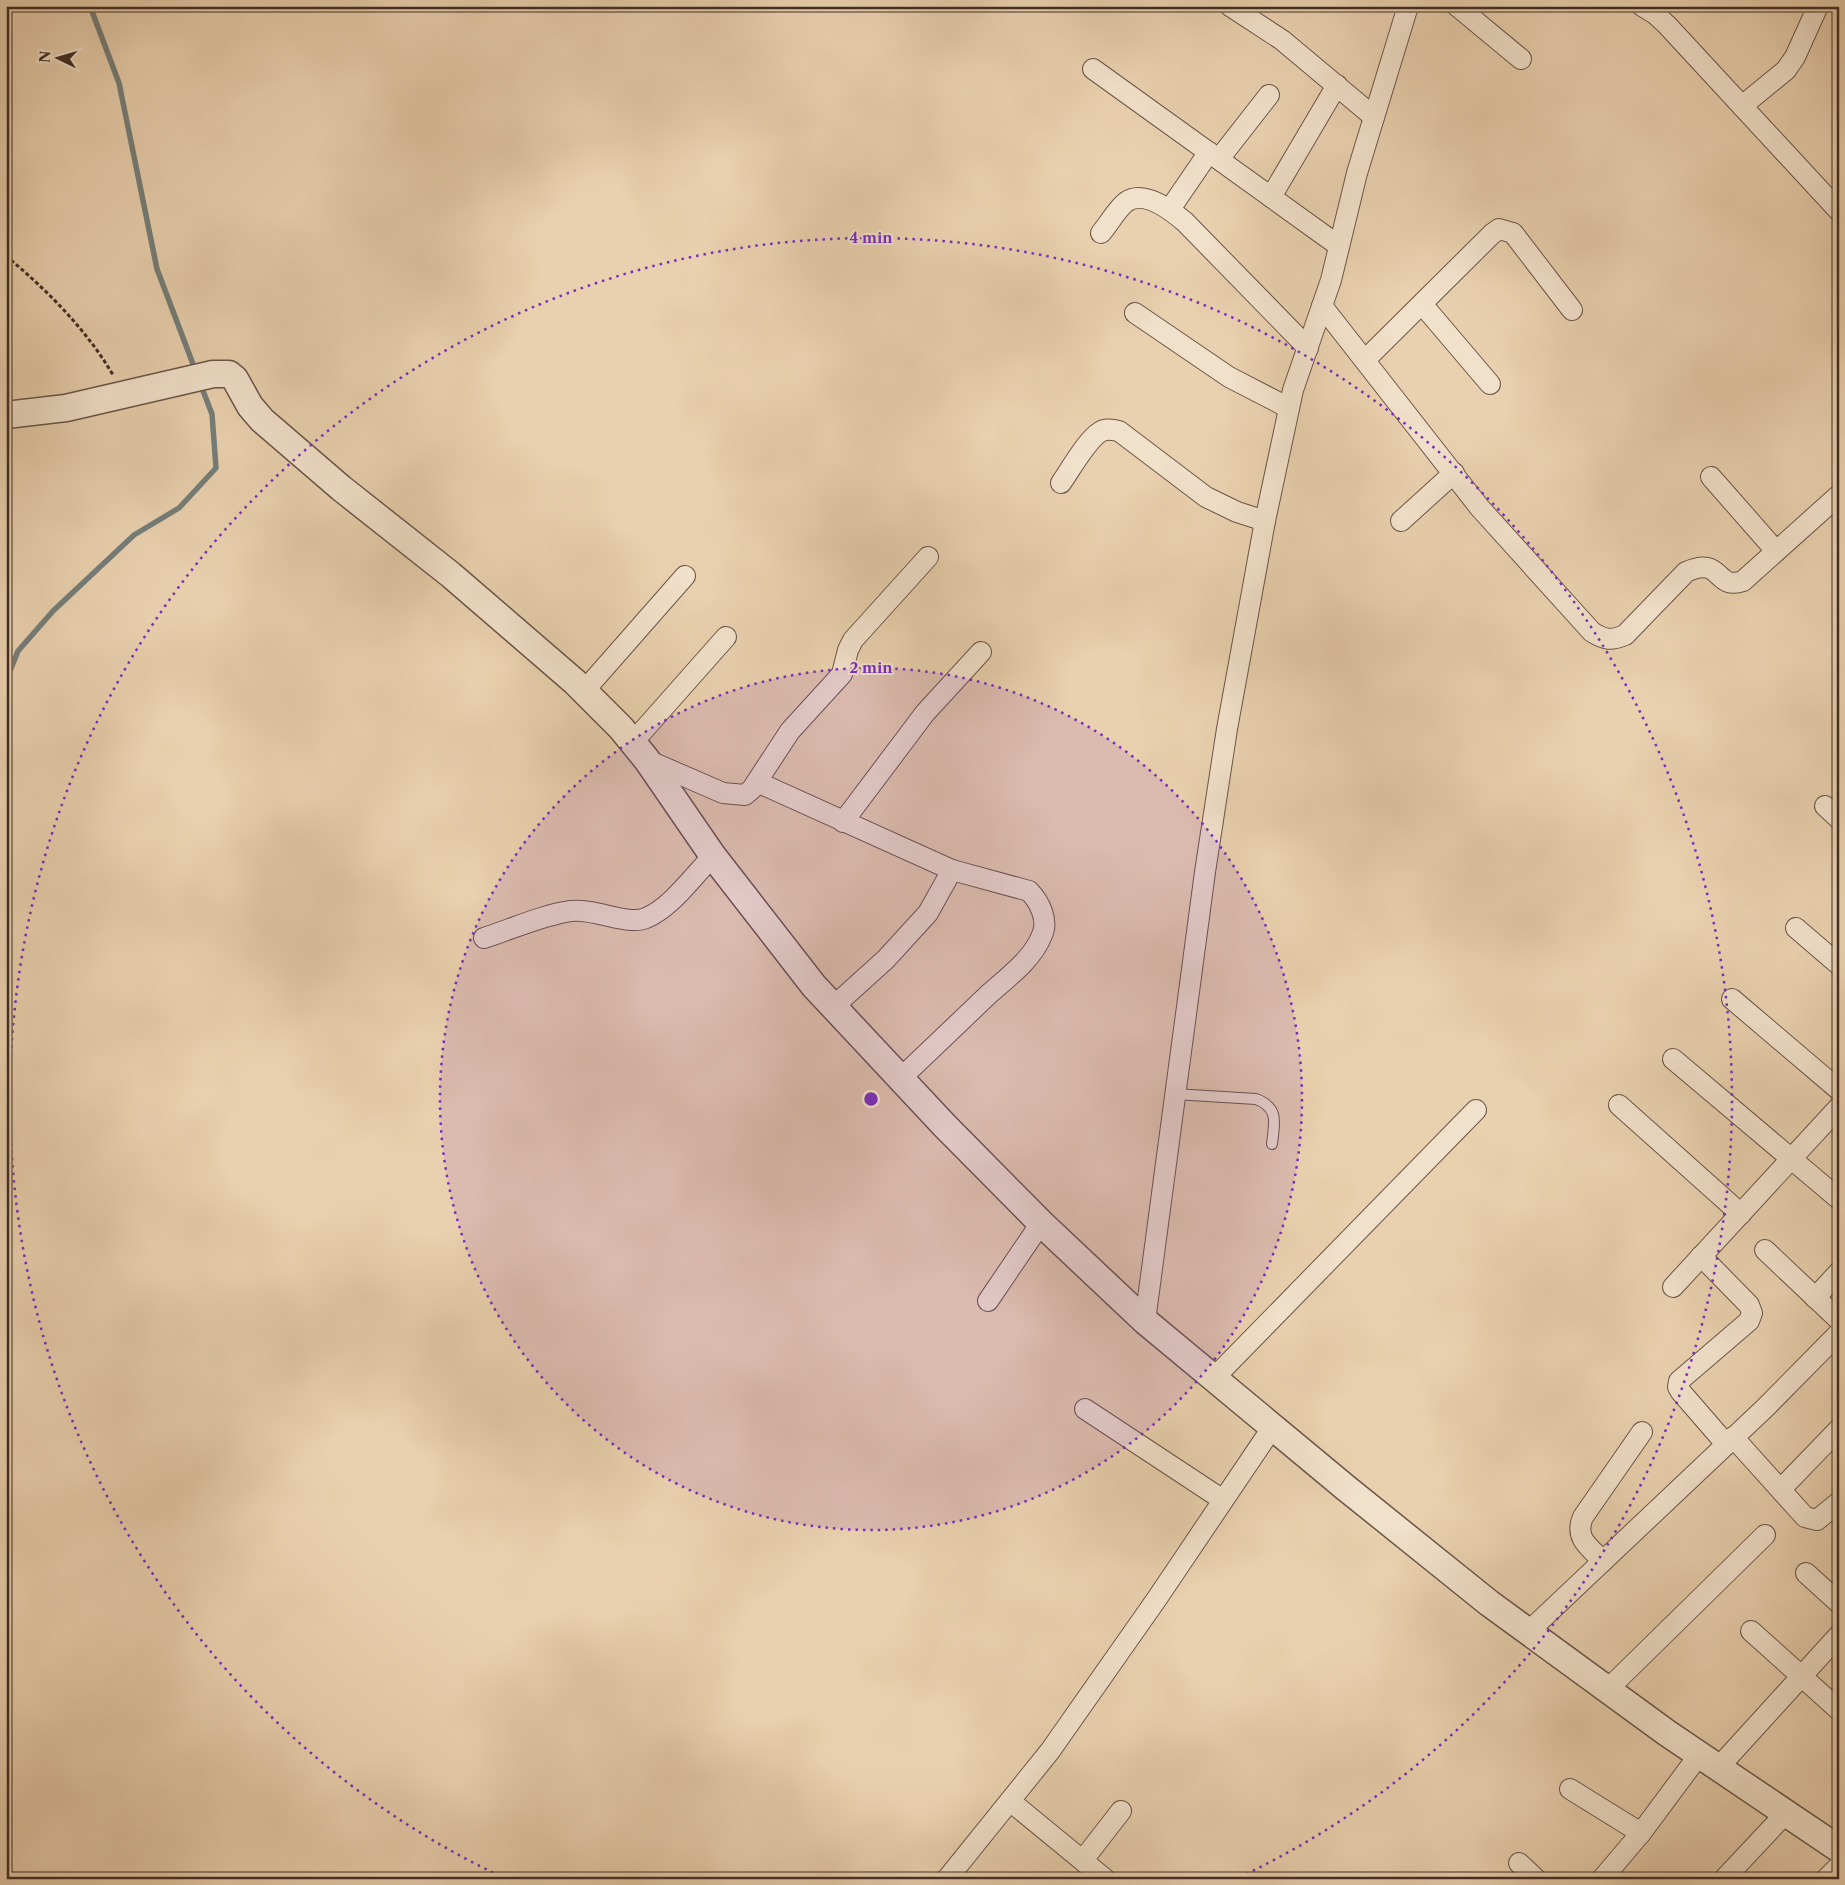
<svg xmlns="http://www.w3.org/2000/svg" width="1845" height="1885" font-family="'Libre Caslon Text',serif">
<rect width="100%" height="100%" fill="#e9d0ae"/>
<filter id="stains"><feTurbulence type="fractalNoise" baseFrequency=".004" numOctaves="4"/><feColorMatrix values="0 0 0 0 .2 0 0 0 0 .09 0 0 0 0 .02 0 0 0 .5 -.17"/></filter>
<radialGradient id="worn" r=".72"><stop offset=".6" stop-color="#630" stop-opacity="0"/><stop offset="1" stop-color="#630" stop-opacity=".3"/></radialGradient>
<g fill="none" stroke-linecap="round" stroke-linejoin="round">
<!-- stream -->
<g stroke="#757f7a" stroke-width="5.5">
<path d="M90,6l29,77 38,186 39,103"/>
<path d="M6,681l12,-30 35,-40 81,-76 45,-27 37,-40 -4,-54 -12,-31"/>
</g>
<!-- service casing -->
<g stroke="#6a5649" stroke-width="12">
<path id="service" d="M1174,1094l82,5c24,9 18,25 16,45"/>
</g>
<!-- minor casing -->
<g stroke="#6a5649" stroke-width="22">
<g id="minor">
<path d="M1230,6l52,34 92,77"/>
<path d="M1457,6l64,53"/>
<path d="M1642,6l13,8 12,11 172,186"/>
<path d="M1093,69l246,177"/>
<path d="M1742,106l44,-36 9,-13 23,-51"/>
<path d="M1219,159l50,-64"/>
<path d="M1271,197l66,-112"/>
<path d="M1170,209l39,-57"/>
<path d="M1101,233c8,-9 15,-23 25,-31 18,-13 46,9 59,20l123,126"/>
<path d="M1422,304l68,80"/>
<path d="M1322,306l158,202 112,124c13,8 19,9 33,3l61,-63c37,-17 28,19 57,9l96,-86"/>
<path d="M1135,313l94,64 60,31"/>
<path d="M1365,360l127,-126 7,-5 14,4 59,77"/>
<path d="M1711,477l65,74"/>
<path d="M1061,483c10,-14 25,-42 39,-51 6,-4 13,-2 19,-1l87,66 31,15 28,9"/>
<path d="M1401,521l53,-48"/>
<path d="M584,691l101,-115"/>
<path d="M633,742l93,-105"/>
<path d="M647,760l76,33 22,2 7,-6 38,-58 52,-57 6,-24 5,-10 75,-83"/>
<path d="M757,782l195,88 77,21c10,10 20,29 13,44 -9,24 -35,43 -53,59 -29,28 -59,56 -88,84"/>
<path d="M1825,806l14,13"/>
<path d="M843,822l82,-109 56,-61"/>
<path d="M1796,928l43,37"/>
<path d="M484,938c28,-9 58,-23 87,-27 23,-3 57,15 75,7 25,-10 48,-43 67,-62"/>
<path d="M1732,999l107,91"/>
<path d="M833,1007l53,-48 42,-46 24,-43"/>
<path d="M1673,1059l166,140"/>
<path d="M1619,1105l122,109"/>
<path d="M1765,1250l74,70"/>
<path d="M1701,1256l48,49 3,8 -3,8 -70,60 -1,6 3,5 45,52"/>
<path d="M1673,1287l166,-180"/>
<path d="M1815,1298l24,-26"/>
<path d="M988,1301l53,-78"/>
<path d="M1145,1321l60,-449 22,-143 38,-208 28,-131 38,-110 26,-107 51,-167"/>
<path d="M1213,1379l263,-269"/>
<path d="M1085,1409l138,91"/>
<path d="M1733,1437l72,80 12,3 22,-18"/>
<path d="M1781,1489l58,-60"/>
<path d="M1603,1561c-14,-14 -29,-23 -20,-44l59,-85"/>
<path d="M1806,1573l33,30"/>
<path d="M1751,1631l88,79"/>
<path d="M1528,1632l237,-224 74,-75"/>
<path d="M1607,1690l158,-155"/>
<path d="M1718,1768l121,-133"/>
<path d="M1570,1789l71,44"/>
<path d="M1010,1801l95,78"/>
<path d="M1083,1860l38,-49"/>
<path d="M1519,1863l17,16"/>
<path d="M947,1879l103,-128 106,-151 116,-172"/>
<path d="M1602,1879l39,-46 58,-78"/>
<path d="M1724,1879l61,-65"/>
<path d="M1826,1879l13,-13"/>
</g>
</g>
<!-- tertiary casing -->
<g stroke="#6a5649" stroke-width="29">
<path id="tertiary" d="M6,415l60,-7 147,-34h16l6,5 15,27 12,14 79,68 110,87 124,107 46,46 26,32 66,96 101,130 131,140 96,97 104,98 201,167 143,115 178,130 172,116"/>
</g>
<!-- path -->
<path stroke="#402e27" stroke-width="3" stroke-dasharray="4 2.5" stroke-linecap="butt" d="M6,256c41,34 80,73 107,119"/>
<!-- service -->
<use href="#service" stroke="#f1e0ca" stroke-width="10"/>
<!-- minor -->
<use href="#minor" stroke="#f1e0ca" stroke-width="20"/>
<!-- tertiary -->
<use href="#tertiary" stroke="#f1e0ca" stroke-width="26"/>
</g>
<!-- distance rings -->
<circle cx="871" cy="1099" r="431" fill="#7b2cbf" fill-opacity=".12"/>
<g fill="none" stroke="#7b2cbf" stroke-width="2.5" stroke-dasharray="2.5 5">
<circle cx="871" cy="1099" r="431"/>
<path d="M500 1876A861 861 0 1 1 1242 1876"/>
</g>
<circle cx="871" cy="1099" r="8" fill="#7b2cbf" stroke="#f1e0ca" stroke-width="2.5"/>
<g font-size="15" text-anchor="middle" font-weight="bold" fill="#7b2cbf" stroke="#f1e0ca" stroke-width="4" stroke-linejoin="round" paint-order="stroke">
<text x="871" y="243">4 min</text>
<text x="871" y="673">2 min</text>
</g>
<!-- margin -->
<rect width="1845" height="1885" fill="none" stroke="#e9d0ae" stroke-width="25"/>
<rect x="8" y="8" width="1830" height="1870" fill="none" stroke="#402e27" stroke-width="2.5"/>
<rect x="12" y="12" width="1820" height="1860" fill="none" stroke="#402e27"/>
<!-- north arrow -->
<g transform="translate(58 58) rotate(275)" stroke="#f1e0ca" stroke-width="4" paint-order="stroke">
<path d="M0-4L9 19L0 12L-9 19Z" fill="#402e27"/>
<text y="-8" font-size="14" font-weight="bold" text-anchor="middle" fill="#402e27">N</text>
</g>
<rect width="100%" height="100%" filter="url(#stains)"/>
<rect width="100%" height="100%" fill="url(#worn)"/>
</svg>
